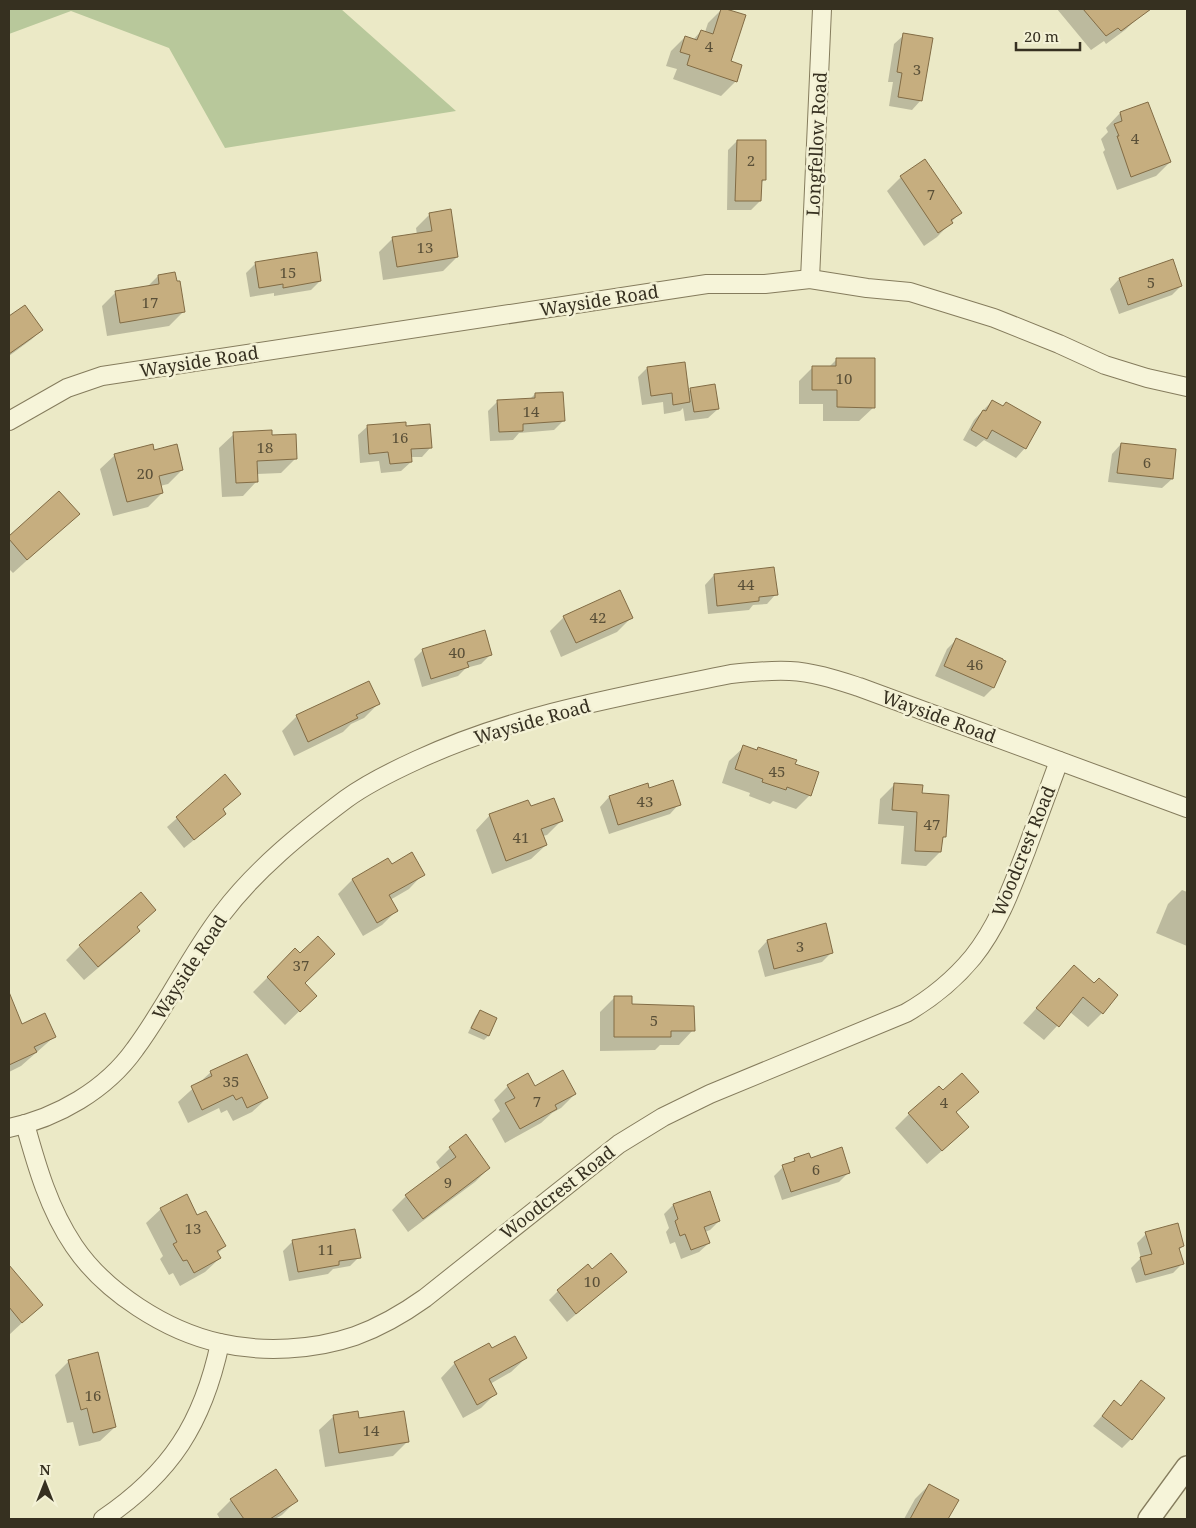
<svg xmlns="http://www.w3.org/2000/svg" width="1196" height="1528" font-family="'Noto Serif',serif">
<rect width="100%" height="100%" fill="#ebe9c6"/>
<!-- green -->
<path fill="#b8c89b" d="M9,9h332l115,102 -231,37 -56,-100 -98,-37 -62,23z"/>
<!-- shadow -->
<g fill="#0003">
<path d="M722,9l23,7 -16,46 7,19 -15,15 -48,-17 4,-10 -11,-3 5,-15 14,-14 8,3 8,-9 4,1 3,-9z"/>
<path d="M1057,9h77l6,7 -15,14 -19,14 -2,-3 -13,9z"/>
<path d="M904,35l17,65 -9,10 -23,-4 4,-24h-5l6,-38z"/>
<path d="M1147,104l23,58 -14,14 -39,14 -14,-38 2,-2 -4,-11 7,-7 -2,-4 14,-15z"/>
<path d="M737,141l27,39 -4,4v17l-9,9h-24l1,-60z"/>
<path d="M901,177l59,36 -23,24 -13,9 -37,-55z"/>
<path d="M430,214l27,43 -14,14 -60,9 -4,-28 14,-14 24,-3 -1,-7z"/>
<path d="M1172,261l9,25 -9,9 -53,19 -9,-25 9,-10z"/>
<path d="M256,263l64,18 -9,9 -37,6v-3l-24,4 -4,-24z"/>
<path d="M158,276l25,36 -14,14 -62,10 -5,-30 14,-14 31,-5z"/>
<path d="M25,306l16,24 -9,9 -23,17v-38z"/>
<path d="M837,359l37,48 -15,14h-36v-17h-24v-23l14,-14h16z"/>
<path d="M647,368l41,24 3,-3 27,20 -10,9 -23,3 -2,-13 -3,3 -16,3 -1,-12 -21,3 -4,-28z"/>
<path d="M535,394l28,27 -9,9 -35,3 -6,7 -23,1 -2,-30 9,-9 33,-3z"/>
<path d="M992,401l33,47 -9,10 -32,-18 -8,7 -13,-7 11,-20z"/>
<path d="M368,426l37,1 26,20 -9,10h-12l1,5 -10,9 -20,2 -2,-12 -19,2 -2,-28z"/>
<path d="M234,434l37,3 25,21 -15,15 -24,1v7l-14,15 -21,1 -3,-49z"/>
<path d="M1121,444l51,35 -10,9 -54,-6 4,-28z"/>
<path d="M153,452l29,18 -14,14 -8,2 2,7 -14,14 -35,9 -13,-47 15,-14z"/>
<path d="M59,493l19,21 -65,59 -4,-4v-32z"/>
<path d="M714,575l62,19 -9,10 -14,1 -4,5 -41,4 -3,-29z"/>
<path d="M564,617l67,1 -14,14 -56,25 -11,-26z"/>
<path d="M956,640l37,48 -9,9 -49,-21 12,-27z"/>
<path d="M423,650l68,4 -10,10 -15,4 -8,8 -36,11 -8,-28z"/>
<path d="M368,682l10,22 -14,14 -13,6 -8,8 -49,24 -12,-25 14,-14z"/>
<path d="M744,747l12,4 2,-3 36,17 16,30 -14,14 -23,-8 -3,3 -21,-8 1,-3 -28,-10 7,-22z"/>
<path d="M225,776l15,18 -18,16 3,4 -10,9 -31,25 -17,-21z"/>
<path d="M647,785l2,4 30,15 -9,10 -61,20 -9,-27 9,-10z"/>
<path d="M894,785l27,10 24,41 -4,4 -1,12 -14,14 -25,-2 3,-38 -26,-2 2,-25z"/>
<path d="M530,808l31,13 -14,14 -4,1 3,9 -15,14 -39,15 -16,-44 14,-15z"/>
<path d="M391,865l32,9 -14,15 -19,11 6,11 -14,14 -19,11 -25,-42 14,-14z"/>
<path d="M1182,890l5,2v54l-31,-13 12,-29z"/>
<path d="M154,910l-18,18 3,3 -14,14 -41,35 -18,-20 14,-14z"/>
<path d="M825,925l7,27 -10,10 -57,15 -7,-26 9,-10z"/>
<path d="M295,950l8,33 12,13 -30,29 -32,-33z"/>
<path d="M1074,967l28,46 -14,14 -18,-15 -26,28 -21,-17z"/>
<path d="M614,998l79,32 -14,15h-19l-5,5 -55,1v-39z"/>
<path d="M480,1011l16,8 -8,17 -4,4 -16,-7 8,-17z"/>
<path d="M18,1015l4,10 32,12 -33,29 -12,6v-53z"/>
<path d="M211,1072l56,26 -15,14 -19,9 -6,-11 -6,3 -2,-5 -31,15 -10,-21z"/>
<path d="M508,1086l27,2 40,6 -14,14 -9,5 -11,10 -36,20 -13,-24 8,-8 -6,-11z"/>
<path d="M943,1092h34l-22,21 -2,28 -26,23 -32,-36 14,-14z"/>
<path d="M450,1148l39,20 -14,14 -67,50 -16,-22 14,-14 35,-26 -5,-8z"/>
<path d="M795,1159l15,1 39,12 -10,10 -57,18 -8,-24 9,-9 6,-2z"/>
<path d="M673,1205l46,16 -9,9 -5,2 4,11 -10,9 -18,7 -6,-17 -5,2 -4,-12 3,-4 -5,-14z"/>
<path d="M161,1209l35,7 29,30 -8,8 3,4 -15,14 -25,14 -7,-13 -4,2 -9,-16 3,-3 -17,-33z"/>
<path d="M1146,1234l37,12 -4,4 3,14 -9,9 -37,10 -5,-15 10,-10 -4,-15z"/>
<path d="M293,1241l66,16 -9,9 -17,3 -5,5 -39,7 -6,-30z"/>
<path d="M9,1267l32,38 -32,30z"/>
<path d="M592,1271l33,1 -58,50 -18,-22 9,-9z"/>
<path d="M492,1350l34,8 -15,14 -21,12 5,10 -14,14 -18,10 -22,-40 14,-15z"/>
<path d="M69,1361l46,66 -15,14 -21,5 -6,-24 -6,1 -12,-48z"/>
<path d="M1141,1382l-10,57 -9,9 -29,-22 21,-24 6,5z"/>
<path d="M334,1416l24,3 49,23 -14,14 -68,11 -6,-37z"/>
<path d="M276,1470l20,31 -14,14 -7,4h-55l-3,-5 14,-14z"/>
<path d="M929,1485l19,34h-44l11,-20z"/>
</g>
<!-- building -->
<g fill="#c6ae7f" stroke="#826c45">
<path d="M721,9h5l20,6 -15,46 11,4 -5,17 -50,-17 3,-10 -10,-3 5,-16 12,4 4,-10 12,4z"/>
<path d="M1083,9h68l-30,22 -3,-3 -12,8z"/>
<path d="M903,33l30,5 -11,63 -24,-4 4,-24 -5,-1z"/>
<path d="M1148,102l23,60 -40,15 -14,-41h2l-5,-12 8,-3 -2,-9z"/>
<path d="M737,140h29v40h-4l-1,21h-26z"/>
<path d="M925,159l37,54 -11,7 2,3 -15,10 -38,-57z"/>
<path d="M451,209l7,48 -61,10 -5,-30 40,-6 -3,-18z"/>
<path d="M317,252l4,29 -38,7v-4l-24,4 -4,-26z"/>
<path d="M1173,259l9,27 -54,19 -9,-27z"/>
<path d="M175,272l2,9h3l5,31 -65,11 -5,-32 44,-7 -1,-9z"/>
<path d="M25,305l18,25 -34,24v-38z"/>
<path d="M836,358h39v50l-38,-1v-17h-25v-24h24z"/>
<path d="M685,362l5,40 -17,3 -1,-12 -21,3 -4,-29z"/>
<path d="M715,384l4,25 -25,3 -4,-24z"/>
<path d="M563,392l2,29 -42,3v7l-24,1 -2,-32 38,-2v-5z"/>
<path d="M992,400l11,6 3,-4 35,20 -15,27 -34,-19 -5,9 -16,-9 12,-20 3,1z"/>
<path d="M406,422v4l24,-2 2,24 -21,1 1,13 -22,2 -2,-12 -19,2 -2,-29z"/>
<path d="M272,430v5l24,-1 1,25 -40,2 1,21 -22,1 -3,-51z"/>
<path d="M1121,443l55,6 -3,30 -56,-6z"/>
<path d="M153,444l1,6 23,-6 6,26 -24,6 4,17 -36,9 -13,-48z"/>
<path d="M59,491l21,23 -53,46 -18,-21v-3z"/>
<path d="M774,567l4,28 -19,2v4l-42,5 -3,-32z"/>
<path d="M620,590l13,28 -57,25 -13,-27z"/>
<path d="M485,630l7,25 -25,7 2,5 -38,12 -9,-30z"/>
<path d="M956,638l47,21v1l3,1 -12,27 -50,-22z"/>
<path d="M369,681l11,23 -24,11 2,3 -50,24 -12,-27z"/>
<path d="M743,745l14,5 1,-3 39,13 -2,4 24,8 -8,24 -24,-9 -1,3 -24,-8 1,-3 -28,-10z"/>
<path d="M225,774l16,20 -18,15 3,5 -32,26 -18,-23z"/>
<path d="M673,780l8,25 -63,20 -9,-29 39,-13 1,5z"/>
<path d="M894,783l29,2 -1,8 27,2 -3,42h-3l-2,15 -26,-1 2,-39 -25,-2z"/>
<path d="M554,798l9,23 -22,8 6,16 -41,16 -17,-47 39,-14 3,6z"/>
<path d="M412,852l13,23 -36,20 9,16 -21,12 -25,-44 36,-21 4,6z"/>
<path d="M141,892l15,18 -19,17 3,4 -42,36 -19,-22z"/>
<path d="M826,923l7,30 -59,16 -7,-29z"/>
<path d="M318,936l17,18 -30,29 12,13 -17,16 -33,-35 28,-29 5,5z"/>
<path d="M1074,965l20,18 5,-5 19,17 -15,19 -20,-17 -24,30 -23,-19z"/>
<path d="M9,992l13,32 23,-11 11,24 -22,10 3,5 -28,13z"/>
<path d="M614,996h18v8l62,2 1,25h-24v6h-57z"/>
<path d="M480,1010l17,8 -8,18 -18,-8z"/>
<path d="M247,1054l21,44 -21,10 -5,-11 -6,3 -3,-5 -31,15 -11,-24 21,-10 -2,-5z"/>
<path d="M563,1070l13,24 -21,11 2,4 -37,20 -15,-26 10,-5 -8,-13 21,-12 7,13z"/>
<path d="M962,1073l17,19 -23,20 13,15 -27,24 -34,-38 31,-27 4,4z"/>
<path d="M466,1134l24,34 -67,51 -18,-24 51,-38 -7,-10z"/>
<path d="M842,1147l8,26 -59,19 -9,-27 13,-4 -1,-3 15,-5 2,5z"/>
<path d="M710,1191l10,30 -16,6 6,16 -19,7 -6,-16 -5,2 -5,-15 3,-2 -5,-15z"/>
<path d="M187,1194l10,21 9,-4 20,35 -9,5 4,7 -27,15 -7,-13 -4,1 -10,-17 4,-2 -17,-34z"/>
<path d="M1178,1223l6,23 -5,2 5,16 -39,11 -5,-18 12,-3 -7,-22z"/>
<path d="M355,1229l6,29 -22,3v4l-41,7 -6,-32z"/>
<path d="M611,1253l16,19 -51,42 -19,-24 31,-26 4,5z"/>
<path d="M9,1265l34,40 -21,18 -13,-16z"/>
<path d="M515,1336l12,22 -38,21 8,15 -20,11 -23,-43 35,-19 3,5z"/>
<path d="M98,1352l18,75 -23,6 -6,-25 -6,2 -13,-50z"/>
<path d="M1141,1380l24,18 -33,42 -30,-24 12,-16 7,6z"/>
<path d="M358,1411l1,7 45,-7 5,31 -70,11 -6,-38z"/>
<path d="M276,1469l22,32 -28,18h-26l-14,-20z"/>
<path d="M929,1484l30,16 -11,19h-38z"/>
</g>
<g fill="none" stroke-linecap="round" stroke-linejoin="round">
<!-- minor casing -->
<g stroke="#857c5d" stroke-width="20">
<g id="minor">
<path d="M810,279l12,-270"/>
<path d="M9,421l58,-33 35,-12 605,-92h58l45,-5 57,9 43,4 84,26 65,26 46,21 42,13 40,9"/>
<path d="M25,1124c12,43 24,85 49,122 31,46 92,85 146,97 43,10 94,7 135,-7 25,-9 49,-23 70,-38l194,-154 44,-27 47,-23 196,-81c26,-15 48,-33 67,-56 25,-31 39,-70 53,-106 11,-30 22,-60 33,-90"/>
<path d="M9,1128c48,-10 97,-38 126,-79 32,-43 54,-92 87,-135 34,-45 80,-82 124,-115 22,-16 47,-28 71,-39 99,-46 207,-64 314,-86 19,-2 39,-4 59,-3 23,1 47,9 69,16l328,121"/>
<path d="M103,1519c68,-46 100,-96 117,-176"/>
</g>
</g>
<!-- tertiary casing -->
<g stroke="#857c5d" stroke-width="24">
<path id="tertiary" d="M1149,1519l38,-52"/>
</g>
<!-- minor -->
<use href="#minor" stroke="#f6f4d9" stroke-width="18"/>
<!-- tertiary -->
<use href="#tertiary" stroke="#f6f4d9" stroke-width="21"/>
</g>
<g text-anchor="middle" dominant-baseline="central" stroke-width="5" stroke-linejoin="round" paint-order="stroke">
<!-- number labels -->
<g font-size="15" fill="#5a5038">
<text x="709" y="46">4</text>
<text x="917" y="69">3</text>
<text x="1135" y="138">4</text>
<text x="751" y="160">2</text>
<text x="931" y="194">7</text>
<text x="425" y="247">13</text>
<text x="288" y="272">15</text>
<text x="1151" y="282">5</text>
<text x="150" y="302">17</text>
<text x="844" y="378">10</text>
<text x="531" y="411">14</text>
<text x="400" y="437">16</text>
<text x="265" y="447">18</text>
<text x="1147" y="462">6</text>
<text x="145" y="473">20</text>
<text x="746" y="584">44</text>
<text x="598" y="617">42</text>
<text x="457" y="652">40</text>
<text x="975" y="664">46</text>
<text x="777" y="771">45</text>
<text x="645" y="801">43</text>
<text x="932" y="824">47</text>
<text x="521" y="837">41</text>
<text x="800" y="946">3</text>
<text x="301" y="965">37</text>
<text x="654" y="1020">5</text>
<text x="231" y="1081">35</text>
<text x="537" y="1101">7</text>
<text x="944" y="1102">4</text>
<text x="816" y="1169">6</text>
<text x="448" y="1182">9</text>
<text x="193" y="1228">13</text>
<text x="326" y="1249">11</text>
<text x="592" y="1281">10</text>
<text x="93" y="1395">16</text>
<text x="371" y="1430">14</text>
</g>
<!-- street labels -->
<g font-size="18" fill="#363020" stroke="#f3f1d5">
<text transform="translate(816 144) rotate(-87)">Longfellow Road</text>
<text transform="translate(599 300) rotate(-9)">Wayside Road</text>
<text transform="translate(199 361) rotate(-9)">Wayside Road</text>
<text transform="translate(939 716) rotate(20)">Wayside Road</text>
<text transform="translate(532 721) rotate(-16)">Wayside Road</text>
<text transform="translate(1023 851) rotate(-68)">Woodcrest Road</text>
<text transform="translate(189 967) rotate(-57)">Wayside Road</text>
<text transform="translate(557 1192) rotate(-38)">Woodcrest Road</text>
</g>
</g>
<!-- border -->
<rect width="1196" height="1528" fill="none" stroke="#363020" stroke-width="20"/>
<!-- north arrow -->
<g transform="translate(45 1483)" stroke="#f3f1d5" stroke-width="4" paint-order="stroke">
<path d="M0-4L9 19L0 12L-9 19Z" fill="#363020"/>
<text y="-8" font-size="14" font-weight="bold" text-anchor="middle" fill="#363020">N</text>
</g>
<!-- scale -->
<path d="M1016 42v8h64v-8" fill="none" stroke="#363020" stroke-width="2.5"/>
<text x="1024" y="42" font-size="15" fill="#363020" stroke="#f3f1d5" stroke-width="4" paint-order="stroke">20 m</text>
</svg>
